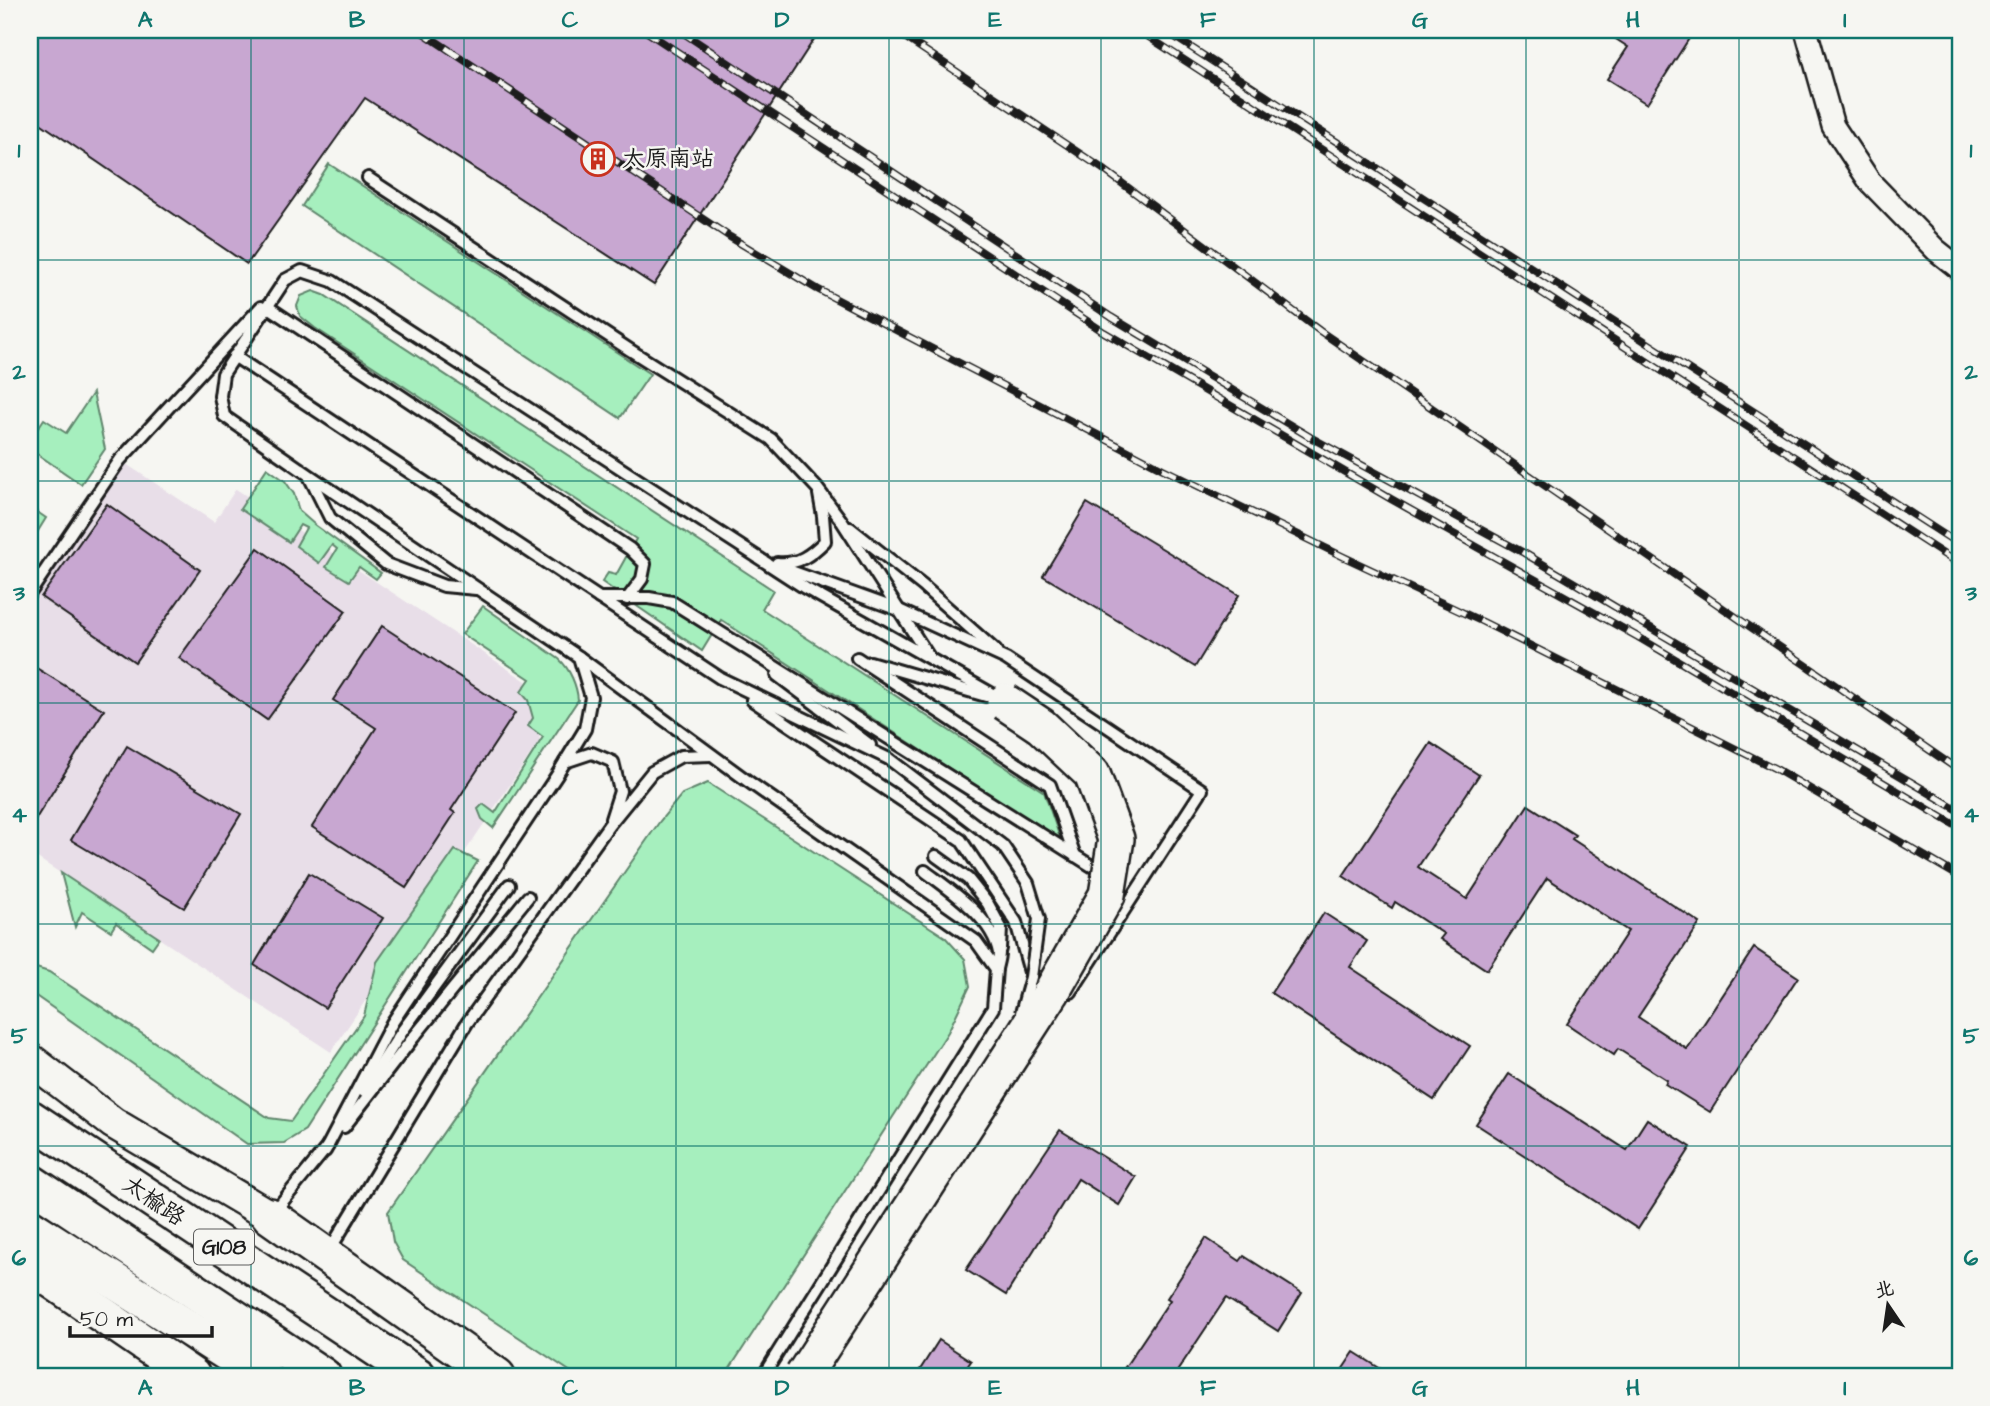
<svg xmlns="http://www.w3.org/2000/svg" width="1990" height="1406" font-family="'Architects Daughter','LXGW WenKai TC',sans-serif">
<rect width="100%" height="100%" fill="#f6f6f2"/>
<filter id="ink" filterUnits="userSpaceOnUse"><feTurbulence type="fractalNoise" baseFrequency=".0143" numOctaves="2"/><feDisplacementMap in="SourceGraphic" scale="14" xChannelSelector="R" yChannelSelector="G"/><feConvolveMatrix kernelMatrix="1 2 1 2 8 2 1 2 1" color-interpolation-filters="sRGB"/></filter>
<g filter="url(#ink)">
<!-- built -->
<path fill="#e8dee8" d="M120,460l94,62 22,-33 290,192 14,59 -209,312 -301,-199v-255z"/>
<!-- green -->
<g fill="#a6efbe" stroke="#61866d" stroke-width="2">
<path d="M329,164l321,210 -30,44 -318,-212z"/>
<path d="M313,291l11,4 449,295 -11,19 282,183 17,49 -340,-221 -19,31 -100,-69 6,-9 8,2 20,-36 -321,-211 -15,-12 -3,-10 4,-10z"/>
<path d="M93,393l12,56 -24,35 -51,-35v-9l14,-21 22,14z"/>
<path d="M267,468l18,13 9,13 5,17 16,14 66,48 -5,6 -17,-12 -10,14 -23,-14 11,-18 -5,-4 -13,18 -23,-17 10,-18 -6,-3 -11,17 -49,-33z"/>
<path d="M30,507l16,11 -16,26z"/>
<path d="M483,606l76,53c11,10 18,27 19,41l-85,128 -11,-9 -4,-10 5,-5 12,9 48,-76 -15,-11 5,-8 -5,-18 -7,-8 9,-13 -68,-45z"/>
<path d="M708,783l237,154 20,22 5,27 -22,46 -223,344h-148l-174,-116 -10,-18 -5,-30 272,-391 22,-27z"/>
<path d="M455,850l23,11 -173,269 -21,13 -37,1 -217,-152v-26l19,6 220,146 22,3 73,-105 13,-54z"/>
<path d="M61,873l98,65 -7,10 -36,-25 -5,8 -29,-19 -7,15z"/>
</g>
<!-- building -->
<g fill="#c8a7d1" stroke="#1c1c1c" stroke-width="2">
<path d="M30,30h790l-166,255 -289,-187 -118,166 -217,-148z"/>
<path d="M1602,30h77l11,7 -43,67 -40,-25 21,-32z"/>
<path d="M1087,503l152,92 -44,72 -152,-91z"/>
<path d="M107,504l93,66 -65,92 -94,-65z"/>
<path d="M258,548l88,63 -79,109 -88,-62z"/>
<path d="M382,626l133,87 -64,97 4,3 -49,75 -94,-61 64,-99 -43,-28z"/>
<path d="M30,664l74,46 -74,118z"/>
<path d="M1431,743l48,32 -61,92 49,32 61,-94 47,30 -3,4 128,84 -62,94 49,32 67,-101 44,29 -88,135 -45,-28 2,-4 -49,-31 -4,6 -47,-31 61,-93 -81,-53 -60,92 -47,-31 4,-5 -49,-32 -3,6 -49,-32z"/>
<path d="M127,746l114,68 -57,94 -113,-68z"/>
<path d="M309,873l74,45 -58,90 -71,-43z"/>
<path d="M1324,913l43,28 -17,26 120,79 -36,54 -163,-107z"/>
<path d="M1509,1074l118,76 20,-31 44,28 -53,82 -162,-105z"/>
<path d="M1060,1130l76,47 -17,28 -41,-26 -72,116 -40,-25z"/>
<path d="M1206,1238l34,23 4,-5 58,37 -24,38 -52,-33 -52,78h-55l51,-76 -3,-2z"/>
<path d="M939,1340l32,21 -10,15h-45z"/>
<path d="M1354,1352l38,24h-54z"/>
</g>
<g fill="none" stroke-linecap="round" stroke-linejoin="round">
<!-- service casing -->
<g stroke="#1c1c1c" stroke-width="16">
<g id="service">
<path d="M368,178l262,172 141,89 46,49 24,32 88,137"/>
<path d="M268,307l362,242 15,15 -3,15 -15,20"/>
<path d="M234,356l486,322 169,81"/>
<path d="M310,478l20,40 56,46 58,22 32,3"/>
<path d="M850,528l73,58 73,65"/>
<path d="M777,563c21,2 34,-8 48,-22l-2,-25 -4,-22"/>
<path d="M785,569l114,41 107,49 196,131 -131,202"/>
<path d="M30,593l90,-133 141,-153"/>
<path d="M599,598h50l23,4 434,273"/>
<path d="M579,657l170,125 227,159 20,28 -3,39 -230,368"/>
<path d="M857,658l193,127 25,71"/>
<path d="M870,662l116,34"/>
<path d="M777,675l93,70"/>
<path d="M752,700l209,140 55,82 22,79"/>
<path d="M565,762l27,-9 21,9 7,29 -9,28"/>
<path d="M936,856l32,23 20,25 13,24 -1,21"/>
<path d="M925,871c26,20 68,47 74,82 0,5 -2,11 -3,16"/>
<path d="M364,1091l39,-61 106,-145"/>
<path d="M344,1127l69,-89 115,-141"/>
<path d="M325,1151l67,-128 165,-248 28,-46 6,-32 -12,-40 -270,-182 -85,-59 -4,-20 3,-22 62,-94 17,-9 30,10 473,307 198,112"/>
<path d="M274,1212l54,-66"/>
<path d="M329,1251l138,-228 142,-198 43,-53 29,-16 30,-1"/>
</g>
</g>
<!-- minor casing -->
<g stroke="#1c1c1c" stroke-width="26">
<path id="minor" d="M1806,30l27,96 37,56 66,68 24,19"/>
</g>
<!-- secondary casing -->
<g stroke="#1c1c1c" stroke-width="35">
<path id="secondary" d="M30,1059l83,64 157,93"/>
</g>
<!-- trunk casing -->
<g stroke="#1c1c1c" stroke-width="40">
<g id="trunk">
<path d="M30,1118l388,258"/>
<path d="M30,1182l293,194"/>
<path d="M270,1216l227,160"/>
<path d="M30,1227l233,149"/>
<path d="M30,1265l162,111"/>
</g>
</g>
<!-- service -->
<use href="#service" stroke="#f6f6f2" stroke-width="10"/>
<!-- minor -->
<use href="#minor" stroke="#f6f6f2" stroke-width="21"/>
<!-- secondary -->
<use href="#secondary" stroke="#f6f6f2" stroke-width="30"/>
<!-- trunk -->
<use href="#trunk" stroke="#f6f6f2" stroke-width="35"/>
<!-- rail casing -->
<g stroke="#1c1c1c" stroke-width="8">
<g id="rail">
<path d="M419,30l311,207 87,52 346,180 179,87 141,66 293,147 184,108"/>
<path d="M644,30l460,302 287,167 247,138 322,191"/>
<path d="M679,30l432,287 199,120 214,116 436,258"/>
<path d="M894,30l209,139 217,162 640,440"/>
<path d="M1138,30l822,535"/>
<path d="M1164,30l796,515"/>
</g>
</g>
<!-- rail -->
<use href="#rail" stroke="#f6f6f2" stroke-width="5" stroke-dasharray="16" stroke-linecap="butt"/>
<!-- service-bridge casing -->
<g stroke="#1c1c1c" stroke-width="16" stroke-linecap="butt">
<path id="service-bridge" d="M889,759l114,87 25,37 11,36 -8,58 -10,36"/>
</g>
<!-- trunk-bridge casing -->
<g stroke="#1c1c1c" stroke-width="40" stroke-linecap="butt">
<path id="trunk-bridge" d="M803,1376l248,-383 56,-98 9,-56 -24,-65 -51,-48 -36,-24"/>
</g>
<!-- service-bridge -->
<use href="#service-bridge" stroke="#f6f6f2" stroke-width="10"/>
<!-- trunk-bridge -->
<use href="#trunk-bridge" stroke="#f6f6f2" stroke-width="35"/>
</g>
</g>
<!-- grid -->
<path fill="none" stroke="#0f766e" stroke-width="2" stroke-opacity="0.55" d="M251,30v1346M464,30v1346M676,30v1346M889,30v1346M1101,30v1346M1314,30v1346M1526,30v1346M1739,30v1346M30,260h1930M30,481h1930M30,703h1930M30,924h1930M30,1146h1930"/>
<!-- icons -->
<defs>
<g id="building-ring" transform="scale(1.75)"><circle r="9.5" fill="#f6f6f2" stroke="#c8321e" stroke-width="1.5"/><path d="M-4-6H4V6H1V3H-1V6H-4ZM-2.5-4.3h1.7v1.8h-1.7ZM.8-4.3h1.7v1.8H.8ZM-2.5-1h1.7V.8h-1.7ZM.8-1h1.7V.8H.8Z" fill="#c8321e"/></g>
</defs>
<g fill-rule="evenodd">
<use href="#building-ring" x="598" y="159"/>
</g>
<g text-anchor="middle" dominant-baseline="central" stroke-width="5" stroke-linejoin="round" paint-order="stroke">
<!-- shield labels -->
<rect fill="#f6f6f2" stroke="#5d5d5c" stroke-width="2" x="194" y="1229.5" width="60" height="35" rx="5"/>
<g font-size="21" font-weight="bold" fill="#1c1c1c">
<text x="224" y="1247">G108</text>
</g>
<!-- poi labels -->
<g font-size="23" fill="#1c1c1c" stroke="#f6f6f2" text-anchor="start">
<text x="622" y="159">太原南站</text>
</g>
<!-- street labels -->
<g font-size="23" fill="#1c1c1c" stroke="#f6f6f2">
<text transform="translate(154 1201) rotate(34)">太榆路</text>
</g>
</g>
<!-- margin -->
<rect width="1990" height="1406" fill="none" stroke="#f6f6f2" stroke-width="77"/>
<!-- north arrow -->
<g transform="translate(1888 1305) rotate(347)" stroke="#f6f6f2" stroke-width="5" paint-order="stroke">
<path d="M0-5L12 26L0 18L-12 26Z" fill="#1c1c1c"/>
<text y="-10" font-size="19" font-weight="bold" text-anchor="middle" fill="#1c1c1c">北</text>
</g>
<!-- scale -->
<path d="M70 1326v10h142v-10" fill="none" stroke="#1c1c1c" stroke-width="3.5"/>
<text x="80" y="1326" font-size="21" fill="#1c1c1c" stroke="#f6f6f2" stroke-width="5" paint-order="stroke">50 m</text>
<rect x="38" y="38" width="1914" height="1330" fill="none" stroke="#0f766e" stroke-width="2.5"/>
<g font-size="23" text-anchor="middle" font-weight="bold" fill="#0f766e">
<text x="145" y="27">A</text>
<text x="357" y="27">B</text>
<text x="570" y="27">C</text>
<text x="782" y="27">D</text>
<text x="995" y="27">E</text>
<text x="1208" y="27">F</text>
<text x="1420" y="27">G</text>
<text x="1633" y="27">H</text>
<text x="1845" y="27">I</text>
<text x="19" y="157">1</text>
<text x="1971" y="157">1</text>
<text x="19" y="379">2</text>
<text x="1971" y="379">2</text>
<text x="19" y="600">3</text>
<text x="1971" y="600">3</text>
<text x="19" y="822">4</text>
<text x="1971" y="822">4</text>
<text x="19" y="1043">5</text>
<text x="1971" y="1043">5</text>
<text x="19" y="1265">6</text>
<text x="1971" y="1265">6</text>
<text x="145" y="1395">A</text>
<text x="357" y="1395">B</text>
<text x="570" y="1395">C</text>
<text x="782" y="1395">D</text>
<text x="995" y="1395">E</text>
<text x="1208" y="1395">F</text>
<text x="1420" y="1395">G</text>
<text x="1633" y="1395">H</text>
<text x="1845" y="1395">I</text>
</g>
</svg>
